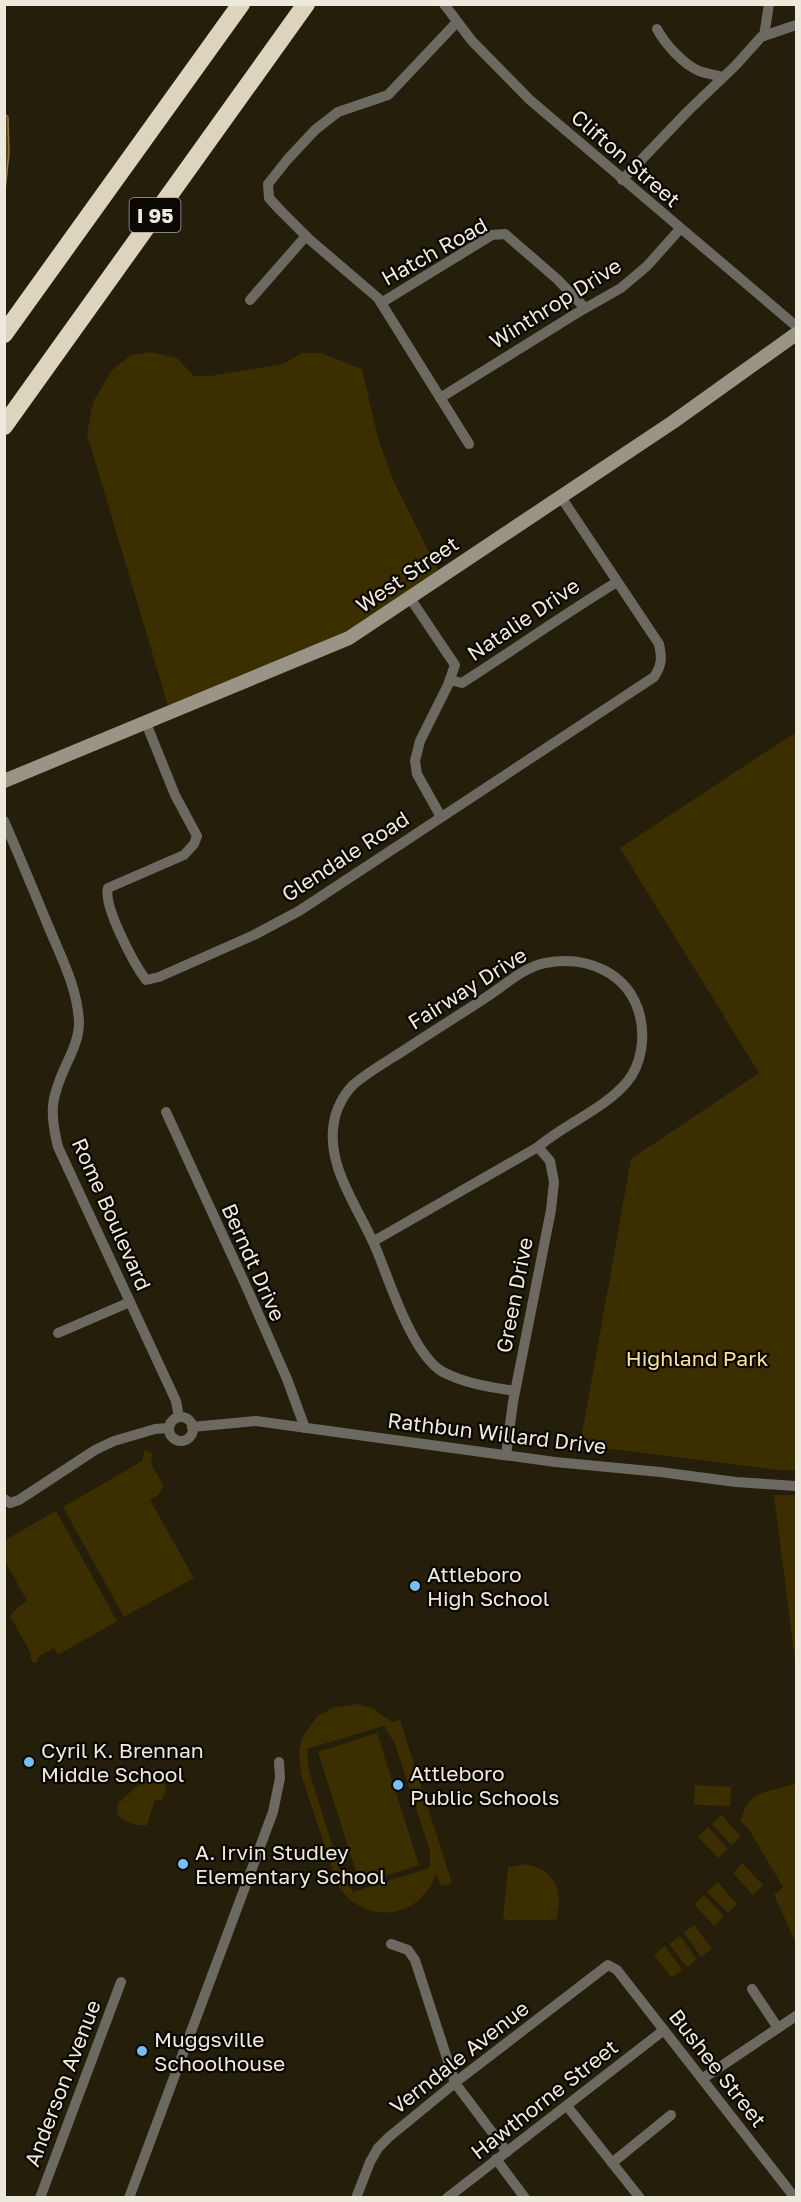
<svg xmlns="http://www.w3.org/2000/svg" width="801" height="2202" font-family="'Golos Text',sans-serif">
<rect width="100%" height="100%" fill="#241e0b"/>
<!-- green -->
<g fill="#3b2e00" fill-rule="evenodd">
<path d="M150,352l27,6 17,18h15l74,-12 19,-11h19l41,16 16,69 15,42 45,90 -83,59 -187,77 -81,-272 6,-32 19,-32 19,-15z"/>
<path d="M796,732v738h-19l-197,-25 51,-286 128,-86 -139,-225z"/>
<path d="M145,1450l8,3 -2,11 13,23 -6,8 -8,5 44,78 -70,39 -61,-110 79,-46z"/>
<path d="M774,1495h22v174z"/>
<path d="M56,1511l61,110 -59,34 -4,-7 -15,8 -2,6 -4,1 -3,-5 1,-4 -21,-38 8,-9 9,-6 -22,-40v-21z"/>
<path d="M356,1704l16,4 20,14 8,-2 52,163 -11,3 -5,-12c-16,46 -71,52 -98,12l-37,-112 -2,-24 4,-15 15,-19 14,-8zM384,1726l11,18 35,107v15l-1,2 -76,24 -12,-19 -32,-102 -2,-22z"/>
<path d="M377,1733l42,132 -59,19 -42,-132z"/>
<path d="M145,1779l22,6 -5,15h-7l-8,25c-11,1 -23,-2 -30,-11l1,-11z"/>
<path d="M795,1783h1v160l-22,-48 9,-8 -35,-59 -8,-7c10,-34 26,-26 55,-38z"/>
<path d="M695,1785l36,2 -1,19 -36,-1z"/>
<path d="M722,1815l19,22 -10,8 -19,-21z"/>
<path d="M708,1827l20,22 -10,9 -20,-21z"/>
<path d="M742,1863l21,22 -10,10 -20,-22z"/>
<path d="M525,1864c31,6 39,27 31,56h-50l-3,-3 5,-50z"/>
<path d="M718,1882l19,22 -9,9 -21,-21z"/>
<path d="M704,1895l20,21 -10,10 -20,-22z"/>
<path d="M694,1925l18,24 -11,8 -17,-24z"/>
<path d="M680,1936l17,23 -10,8 -18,-23z"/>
<path d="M665,1946l17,24 -10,8 -18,-23z"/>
</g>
<!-- water -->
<path fill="#55450e" stroke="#83764c" stroke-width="1.5" d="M5,114l3,3 1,36 -4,38z"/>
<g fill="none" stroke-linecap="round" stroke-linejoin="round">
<!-- street -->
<g stroke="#6c6960" stroke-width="10">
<path d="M444,4l28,37 58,59 266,226"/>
<path d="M457,22l-69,73 -50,17 -23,18 -28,30 -19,24 1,14 11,12 29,29 69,59 91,146"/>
<path d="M657,29c8,15 26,35 42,42 8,3 17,4 24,6"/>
<path d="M764,36l5,-32"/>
<path d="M622,180l66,-69 48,-46 25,-28 35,-12"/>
<path d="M250,300l56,-64"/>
<path d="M381,303l111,-68 13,-1 52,45 28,29"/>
<path d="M440,398l137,-85 44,-25 26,-22 33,-37"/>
<path d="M410,598l45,67 -7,20 -28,56 -5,20 2,13 24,43"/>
<path d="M450,680l12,3c52,-33 102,-69 155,-101"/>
<path d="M146,723l29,72 22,41 -3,8 -10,11 -76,33c-5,18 26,76 38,92l13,-3 95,-42 45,-24 355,-234c8,-12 8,-19 5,-33l-98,-147"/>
<path d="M4,821c15,34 29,68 43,102 13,32 31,65 32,100 0,14 -6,27 -12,40 -16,34 -18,48 -9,84l118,254 3,16"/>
<path d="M166,1112l80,174 41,93 18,49"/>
<path d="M374,1241l164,-94c28,-24 65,-37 89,-65 15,-18 18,-45 13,-66 -11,-44 -54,-61 -95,-53 -23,5 -41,23 -60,35 -27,18 -55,35 -82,53 -17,11 -35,21 -50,34 -9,9 -17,24 -19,37 -9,47 29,91 45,134 12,30 35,100 64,116 23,12 48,15 72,19"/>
<path d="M58,1333l72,-31"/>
<circle cx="181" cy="1429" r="12"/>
<path d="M192,1427l64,-6 299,41 105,10 76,10 60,4"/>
<path d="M506,1455l7,-53 38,-192 3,-28 -4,-21 -12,-14"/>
<path d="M4,1499l6,4 9,-3 76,-50 19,-9 41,-12 14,-1"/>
<path d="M391,1944l17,6 7,10 40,123 52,69"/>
<path d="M752,1989l26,39"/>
<path d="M702,2079l94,-63"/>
<path d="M567,2106l73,92"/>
<path d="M496,2159l29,39"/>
<path d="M612,2163l59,-48"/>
<path d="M40,2198l81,-216"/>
<path d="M129,2198l144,-386 7,-34 -1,-16"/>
<path d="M356,2198l14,-36 8,-14 11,-11 72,-59 147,-113 9,5 178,228"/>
<path d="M447,2198l217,-168"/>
</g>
<!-- secondary -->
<path stroke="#999485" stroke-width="14" d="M4,781l345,-143 324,-216 123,-88"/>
<!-- highway -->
<g stroke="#dcd4bc" stroke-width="18">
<path d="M4,334l237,-330"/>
<path d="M4,426l302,-422"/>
</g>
</g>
<!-- markers -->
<g fill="#76c0f7" stroke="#0b0803" stroke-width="2">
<circle cx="415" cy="1586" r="6"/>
<circle cx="29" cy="1762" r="6"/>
<circle cx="398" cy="1785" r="6"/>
<circle cx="183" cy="1864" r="6"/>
<circle cx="142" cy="2051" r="6"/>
</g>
<g text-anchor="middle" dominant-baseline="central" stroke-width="4.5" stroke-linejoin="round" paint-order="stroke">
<!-- shield labels -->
<rect fill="#0b0803" stroke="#a9a69c" stroke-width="1.5" x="129.5" y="198" width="51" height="34" rx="4.5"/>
<g font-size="20" font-weight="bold" fill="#edeadd">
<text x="155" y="215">I 95</text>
</g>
<!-- street labels -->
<g font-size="21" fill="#edeadd" stroke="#0b0803">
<text transform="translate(626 158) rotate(41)">Clifton Street</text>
<text transform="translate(434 251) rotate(-29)">Hatch Road</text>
<text transform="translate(555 303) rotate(-32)">Winthrop Drive</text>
<text transform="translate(407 574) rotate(-34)">West Street</text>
<text transform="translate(523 619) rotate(-34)">Natalie Drive</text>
<text transform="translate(345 856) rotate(-33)">Glendale Road</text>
<text transform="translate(467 988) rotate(-32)">Fairway Drive</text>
<text transform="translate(112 1214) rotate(66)">Rome Boulevard</text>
<text transform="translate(254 1262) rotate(66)">Berndt Drive</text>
<text transform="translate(514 1295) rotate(-79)">Green Drive</text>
<text transform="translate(497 1433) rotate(7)">Rathbun Willard Drive</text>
<text transform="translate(459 2057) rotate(-38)">Verndale Avenue</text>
<text transform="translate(718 2068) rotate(52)">Bushee Street</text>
<text transform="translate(62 2083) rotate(-69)">Anderson Avenue</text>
<text transform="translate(544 2099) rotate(-38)">Hawthorne Street</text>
</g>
<!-- park labels -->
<g font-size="21" fill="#f8e29c" stroke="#0b0803">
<text x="697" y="1358">Highland Park</text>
</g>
<!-- poi labels -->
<g font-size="21" fill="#edeadd" stroke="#0b0803" text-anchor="start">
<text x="427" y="1574">Attleboro<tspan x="427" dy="24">High School</tspan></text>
<text x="41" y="1750">Cyril K. Brennan<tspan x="41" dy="24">Middle School</tspan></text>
<text x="410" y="1773">Attleboro<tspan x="410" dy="24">Public Schools</tspan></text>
<text x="195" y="1852">A. Irvin Studley<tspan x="195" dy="24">Elementary School</tspan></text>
<text x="154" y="2039">Muggsville<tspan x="154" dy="24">Schoolhouse</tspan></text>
</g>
</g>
<!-- border -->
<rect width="801" height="2202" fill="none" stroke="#edeadd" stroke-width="12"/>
</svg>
